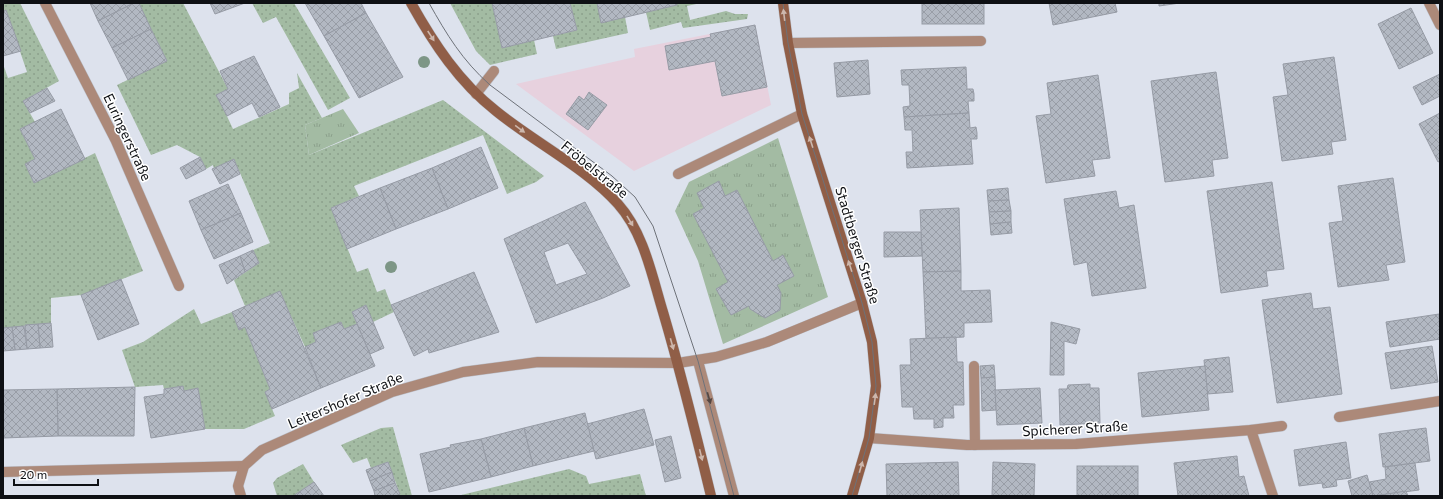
<svg xmlns="http://www.w3.org/2000/svg" width="1443" height="499" font-family="Commissioner,sans-serif">
<defs>
<pattern id="grass-tufts" width="24" height="20" patternUnits="userSpaceOnUse"><rect width="24" height="20" fill="#a3bba3"/><path d="M3 7l-1-3M5 7V3M7 7l1-3M15 17l-1-3M17 17v-4M19 17l1-3" fill="none" stroke="#8ba08b"/></pattern>
<pattern id="garden-dots" width="8" height="8" patternUnits="userSpaceOnUse"><rect width="8" height="8" fill="#a3bba3"/><path d="M2 2h.1M6 6h.1" fill="none" stroke="#8ba08b" stroke-width="1.8" stroke-linecap="round"/></pattern>
<pattern id="building-cross-hatch" width="8" height="8" patternUnits="userSpaceOnUse"><rect width="8" height="8" fill="#b2b8c2"/><path d="M0 0l8 8M0 8l8-8" fill="none" stroke="#989da6"/></pattern>
</defs>
<rect width="100%" height="100%" fill="#dde2ed"/>
<!-- education -->
<path fill="#e7d1de" d="M755,25l16,80 -137,66 -118,-87 119,-27 -1,-8z"/>
<!-- grass -->
<g fill="url(#grass-tufts)">
<path d="M343,109l16,24 -50,22 -4,-30z"/>
<path d="M778,138l50,159 -105,47 -25,-83 -23,-50 14,-29z"/>
</g>
<!-- garden -->
<g fill="url(#garden-dots)">
<path d="M3,3h17l39,78 -36,20 12,21 -15,7 15,30 -10,5 9,19 61,-30 48,118 -62,24 -30,3v25l-48,5v-264l5,14 19,-6 -21,-62 -3,1z"/>
<path d="M138,3h45l45,86 -11,6 16,34 56,-25v-11l10,-5 -2,-15 25,45 -17,7 4,30 134,-55 101,76 -8,6 -29,12 -24,-59 -129,51 5,10 -28,12 26,64 11,-4 9,24 8,-3 9,23 -21,10 -7,-17 -14,7 5,12 -13,5 -3,-7 -27,11 2,9 -11,5 -25,-55 -35,14 -11,-26 25,-17 -6,-13 17,-7 -36,-84 -20,10 -1,-4 -7,4 -6,-12 -23,-12 -26,10 -34,-70 50,-24z"/>
<path d="M252,3h42l56,95 -22,12 -52,-93 -13,6z"/>
<path d="M450,3h42l10,45 32,-8 3,14 -47,11 -14,-14z"/>
<path d="M570,3h27l4,20 24,-6 3,16 -72,16 -3,-13 24,-6z"/>
<path d="M677,3h24l-14,3 3,14 36,-9 9,3h13l-1,5 -64,9 -2,-6 -31,8 -4,-18 31,-7z"/>
<path d="M194,309l7,15 31,-12 7,17 6,-2 25,62 -5,3 10,24 -31,13h-39l-7,-41 -14,3 -1,-5 -19,3 -1,-4 -28,2 -13,-37 21,-8z"/>
<path d="M393,427l19,69h-17l5,-2 -12,-32 -17,6 -4,-10 -14,5 -12,-18 40,-17z"/>
<path d="M303,464l11,18 -21,14h-16l-4,-13 4,-5z"/>
<path d="M569,469l17,7 3,8 51,-10 6,22h-189z"/>
</g>
<!-- building -->
<g fill="url(#building-cross-hatch)" stroke="#969ba5" fill-rule="evenodd">
<path d="M90,3h44l-36,18z"/>
<path d="M134,3h5l12,26 -39,19 -14,-27z"/>
<path d="M210,3h35l-30,11z"/>
<path d="M305,3h56l5,10 -42,23z"/>
<path d="M492,3h78l7,27 -75,18z"/>
<path d="M597,3h80v2l-76,18z"/>
<rect x="922" y="3" width="62" height="21"/>
<path d="M1049,3h66l2,9 -64,13z"/>
<path d="M1159,3h21l-21,3z"/>
<path d="M1411,8l22,45 -34,16 -21,-45z"/>
<path d="M6,10l15,41 -18,5v-45z"/>
<path d="M366,13l37,64 -44,21 -35,-62z"/>
<path d="M755,25l12,62 -45,9 -7,-35 -46,9 -4,-24 46,-9 -1,-3z"/>
<path d="M151,29l16,32 -39,19 -16,-32z"/>
<path d="M254,56l26,51 -21,10 -7,-14 -25,13 -11,-21 12,-6 -8,-18z"/>
<path d="M1334,57l12,83 -15,2 2,12 -51,7 -9,-64 15,-2 -5,-31z"/>
<path d="M868,60l2,34 -33,3 -3,-34z"/>
<path d="M966,67l1,22h6l1,5v7h-6l1,12 -65,4 -1,-10 7,-1 -1,-21h-7l-1,-15z"/>
<path d="M1216,72l12,86 -16,2 2,16 -49,6 -14,-101z"/>
<path d="M1440,74v22l-18,9 -9,-18z"/>
<path d="M1098,75l12,83 -18,2 3,16 -49,7 -10,-67 15,-2 -4,-31z"/>
<path d="M47,88l8,13 -25,12 -7,-12z"/>
<path d="M589,92l18,13 -19,25 -22,-16 13,-18 5,4z"/>
<path d="M61,109l24,50 -51,24 -9,-19 10,-5 -15,-30z"/>
<path d="M969,113l1,15 6,-1 1,6v6h-6l2,25 -66,4 -1,-16h7l-1,-22h-7l-1,-13z"/>
<path d="M1440,113v48l-2,1 -19,-38z"/>
<path d="M481,147l17,41 -50,21 -16,-41z"/>
<path d="M200,157l6,12 -20,10 -6,-11z"/>
<path d="M234,159l6,15 -20,10 -8,-15z"/>
<path d="M432,168l16,41 -52,20 -16,-41z"/>
<path d="M1393,178l12,84 -19,3 3,15 -51,7 -9,-64 14,-2 -5,-35z"/>
<path d="M719,181l6,15 12,-6 36,71 10,-6 11,21 -17,9 4,8 -1,17 -15,8 -15,-9 -1,-3 -18,9 -15,-26 12,-7 -35,-68 11,-6 -7,-15z"/>
<path d="M1272,182l12,87 -18,2 2,15 -47,7 -14,-102z"/>
<path d="M228,184l13,29 -40,17 -12,-29z"/>
<path d="M380,188l16,41 -49,20 -16,-41z"/>
<path d="M1008,188l1,12 -21,1 -1,-11z"/>
<path d="M1116,191l3,17 15,-3 12,83 -54,8 -5,-34 -13,3 -10,-66z"/>
<path d="M1009,200l2,11 -22,1 -1,-11z"/>
<path d="M585,202l45,84 -27,12 -67,25 -32,-84zM568,243l19,31 -31,11 -12,-33z"/>
<path d="M959,208l2,63 -38,1 -3,-62z"/>
<path d="M1011,211v11l-21,2 -1,-12z"/>
<path d="M241,213l12,29 -39,17 -13,-29z"/>
<path d="M1011,222l1,11 -21,2 -1,-11z"/>
<path d="M884,232h37l1,24 -38,1z"/>
<path d="M253,250l6,13 -14,9 -5,-16z"/>
<path d="M240,256l5,16 -18,12 -8,-19z"/>
<path d="M961,271v20l29,-1 2,32 -28,1v14l-38,2 -3,-67z"/>
<path d="M474,272l25,60 -70,21 -1,-4 -14,7 -23,-51z"/>
<path d="M121,279l18,45 -41,16 -17,-45z"/>
<path d="M280,291l41,97 -49,21 -7,-17 5,-3 -25,-62 -6,3 -7,-18z"/>
<path d="M1311,293l2,16 17,-2 12,87 -65,9 -15,-103z"/>
<path d="M366,305l18,43 -14,6 -18,-42z"/>
<path d="M1439,314l1,25 -50,8 -4,-25z"/>
<path d="M341,322l3,7 13,-5 18,42 -54,22 -16,-41 11,-5 -3,-9z"/>
<path d="M1051,322l29,7 -4,15 -12,-3v34h-14z"/>
<path d="M51,323l2,24 -13,1 -2,-24z"/>
<path d="M38,324l2,24 -13,1 -2,-24z"/>
<path d="M24,326l3,23 -12,1 -3,-23z"/>
<path d="M12,327l3,23 -12,1v-23z"/>
<path d="M956,337l1,25h6l1,43h-11l1,13h-11v9l-9,1v-9h-20l-1,-12h-11l-2,-42h11l-1,-26z"/>
<path d="M1432,346l6,36 -47,7 -6,-36z"/>
<path d="M1229,357l4,35 -26,2 -3,-34z"/>
<path d="M994,365l1,12 -14,1 -1,-12z"/>
<path d="M1205,366l4,44 -67,7 -4,-44z"/>
<path d="M995,377l1,33 -14,1 -1,-33z"/>
<path d="M1090,384v4h9l1,35 -40,2 -1,-36h8l1,-4z"/>
<path d="M183,386l1,5 14,-3 7,41 -54,9 -7,-41 20,-3v-5z"/>
<path d="M135,387l-1,49h-76l-1,-47z"/>
<path d="M1040,388l2,35 -45,2 -2,-35z"/>
<path d="M57,389l1,47 -55,2v-48z"/>
<path d="M644,409l10,36 -58,14 -9,-35z"/>
<path d="M585,413l9,38 -61,15 -9,-38z"/>
<path d="M524,428l9,38 -42,11 -10,-38z"/>
<path d="M1426,428l4,33 -47,6 -4,-33z"/>
<path d="M671,436l10,42 -16,4 -10,-42z"/>
<path d="M481,439l10,38 -62,15 -9,-38 31,-7 -1,-2z"/>
<path d="M1346,442l5,36 -15,2 1,6 -14,2 -1,-5 -23,3 -5,-36z"/>
<path d="M1237,456l2,21 5,-1 5,20h-71l-4,-33z"/>
<path d="M388,462l4,10 -22,9 -4,-11z"/>
<path d="M958,462l1,34h-72l-1,-32z"/>
<path d="M993,462l42,2 -1,32h-42z"/>
<path d="M1415,463l4,27 -46,6 -4,-14 17,-3 -1,-12z"/>
<rect x="1077" y="466" width="61" height="30"/>
<path d="M392,472l3,11 -21,8 -4,-10z"/>
<path d="M1367,475l6,21h-21l-4,-15z"/>
<path d="M314,482l10,14h-31z"/>
<path d="M395,483l5,11 -5,2h-20l-1,-5z"/>
<path d="M1406,491l2,5h-34z"/>
</g>
<g fill="none" stroke-linecap="round" stroke-linejoin="round">
<!-- lane casing -->
<g stroke="#bcc0ca" stroke-width="11">
<g id="lane">
<path d="M788,43l193,-2"/>
<path d="M476,94l18,-23"/>
<path d="M678,174l124,-60"/>
<path d="M698,361l36,135"/>
<path d="M974,366l1,79"/>
</g>
</g>
<!-- street casing -->
<g stroke="#bcc0ca" stroke-width="11">
<g id="street">
<path d="M45,3l71,138 63,145"/>
<path d="M1429,3l11,22"/>
<path d="M1339,417l101,-16"/>
<path d="M1251,430l22,66"/>
<path d="M869,438l98,7 109,-1 175,-14 31,-4"/>
<path d="M3,472l241,-6"/>
<path d="M241,496l-3,-10 6,-20 18,-16 130,-58 71,-20 75,-10 140,1 38,-6 51,-15 95,-39"/>
</g>
</g>
<!-- secondary casing -->
<g stroke="#bcc0ca" stroke-width="11">
<g id="secondary">
<path d="M411,3c23,41 48,79 85,108 38,31 90,57 122,93 26,29 34,72 45,108 18,61 33,122 48,184"/>
<path d="M783,3l5,40 14,71 60,189 10,39 4,44 -7,52 -17,58"/>
</g>
</g>
<!-- lane -->
<use href="#lane" stroke="#ac8979" stroke-width="10"/>
<!-- street -->
<use href="#street" stroke="#ac8979" stroke-width="10"/>
<!-- secondary -->
<use href="#secondary" stroke="#905e47" stroke-width="10"/>
<!-- tram -->
<g stroke="#6e7279" stroke-width="1">
<path d="M429,3c18,32 33,57 61,82l122,91 23,21 18,29 45,135 36,135"/>
<path d="M783,3l5,40 14,71 60,189 10,39 4,44 -7,52 -17,58"/>
</g>
</g>
<!-- trees -->
<g fill="#7d9686">
<circle cx="424" cy="62" r="6"/>
<circle cx="391" cy="267" r="6"/>
</g>
<!-- one-way arrows -->
<defs><path id="oneway-solid" d="M-6-.8H1V-3.2L6.5 0L1 3.2V.8H-6Z"/></defs>
<g fill="#cdb7ac">
<use href="#oneway-solid" transform="translate(784 15) rotate(-97)"/>
<use href="#oneway-solid" transform="translate(431 36) rotate(57)"/>
<use href="#oneway-solid" transform="translate(520 129) rotate(36)"/>
<use href="#oneway-solid" transform="translate(811 142) rotate(-108)"/>
<use href="#oneway-solid" transform="translate(630 221) rotate(59)"/>
<use href="#oneway-solid" transform="translate(850 266) rotate(-108)"/>
<use href="#oneway-solid" transform="translate(672 344) rotate(74)"/>
<use href="#oneway-solid" transform="translate(875 399) rotate(-82)"/>
<use href="#oneway-solid" transform="translate(701 455) rotate(76)"/>
<use href="#oneway-solid" transform="translate(861 467) rotate(-74)"/>
</g>
<use fill="#554641" href="#oneway-solid" transform="translate(709 398) rotate(74)"/>
<g text-anchor="middle" dominant-baseline="central" stroke-width="3" stroke-linejoin="round" paint-order="stroke">
<!-- street labels -->
<g font-size="14" fill="#0e1014" stroke="#fff">
<text transform="translate(128 137) rotate(65)">Euringerstraße</text>
<text transform="translate(595 169) rotate(39)">Fröbelstraße</text>
<text transform="translate(858 245) rotate(73)">Stadtberger Straße</text>
<text transform="translate(345 400) rotate(-23)">Leitershofer Straße</text>
<text transform="translate(1075 428) rotate(-3)">Spicherer Straße</text>
</g>
</g>
<!-- border -->
<rect width="1443" height="499" fill="none" stroke="#0e1014" stroke-width="8"/>
<!-- scale -->
<path d="M14 479v6h84v-6" fill="none" stroke="#0e1014" stroke-width="2"/>
<text x="20" y="479" font-size="12" fill="#0e1014" stroke="#ffffff" stroke-width="3" paint-order="stroke">20 m</text>
</svg>
